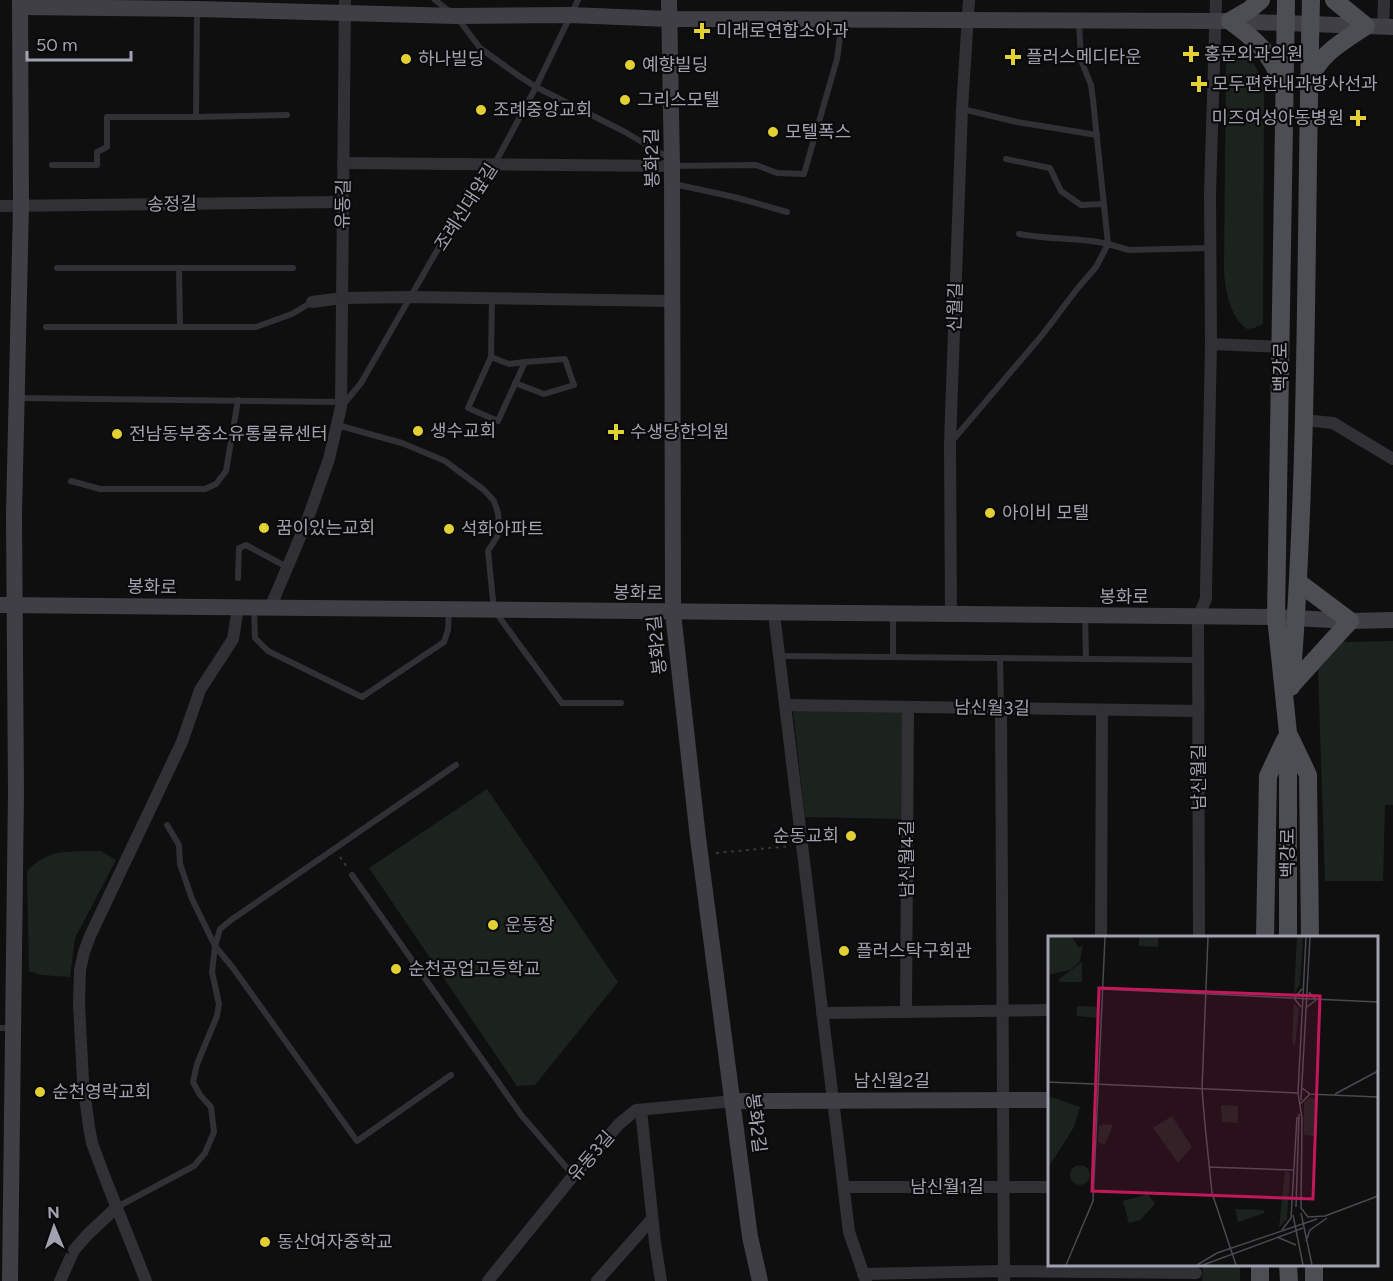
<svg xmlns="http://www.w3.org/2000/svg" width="1393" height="1281" font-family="Figtree,'Noto Sans KR',sans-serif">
<rect width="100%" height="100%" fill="#0f0f10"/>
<!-- green -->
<g fill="#1c231e">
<path d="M1233,51c19,2 24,18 31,34l-1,239 -9,4 -7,1c-17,-12 -22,-39 -23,-59l2,-210z"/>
<path d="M1393,641v164h-8l-2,76h-58l-7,-211 25,-28z"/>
<path d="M793,710l110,2 -1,107 -97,-2z"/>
<path d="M487,789l131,193 -83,103 -18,1 -148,-218z"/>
<path d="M101,851l15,9 -41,78 -5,39 -29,-2 -12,-4 -2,-100c23,-24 43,-19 74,-20z"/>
<path d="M1203,1265h37v16h-38z"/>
</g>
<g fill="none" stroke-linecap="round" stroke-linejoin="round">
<!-- path -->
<g stroke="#37373c" stroke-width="2" stroke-dasharray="3 4.5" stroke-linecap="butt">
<path d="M716,853l75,-7"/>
<path d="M340,857l7,10"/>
</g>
<!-- lane -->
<g stroke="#313035" stroke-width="6">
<path d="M435,0l14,11"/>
<path d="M197,10l-1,107 91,-2"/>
<path d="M459,20l21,28 39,28 17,11 89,45 44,26"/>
<path d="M962,109l55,13 80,13"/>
<path d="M1006,159l44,9 11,23 20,14 22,-1"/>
<path d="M52,165h45v-13l10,-5v-30h89"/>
<path d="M673,166l83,-1 21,8 27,1 33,-115 5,-37"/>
<path d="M674,184l60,13 53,15"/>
<path d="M1019,234c30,6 60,3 89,10l-15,-144 -2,-15 -10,-25 -2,-38"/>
<path d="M57,268h236"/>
<path d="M179,268l1,59"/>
<path d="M46,327h210l36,-13 20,-12"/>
<path d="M491,357l18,7 16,-2 -27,59 -30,-13 23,-51 1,-59"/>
<path d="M515,383l29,11 30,-9 -9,-26 -40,3"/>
<path d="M18,398l323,4"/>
<path d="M343,405l18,-22 101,-176 31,-40 43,-80 42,-87"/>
<path d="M337,425l65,18 43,18 39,29 10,11 4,12 1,13 -2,11 -9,14 6,59 68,93h59"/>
<path d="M953,440l90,-106 34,-45 19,-22 12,-23 21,6 81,-2"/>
<path d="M71,481l29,8h105l11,-5 10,-13 12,-71"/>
<path d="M238,578l1,-30 7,-3 41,22"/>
<path d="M254,608l1,30 13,13 94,46 82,-55 4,-12 1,-20"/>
<path d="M893,615v42"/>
<path d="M1085,616l1,43"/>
<path d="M780,656l418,4"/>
<path d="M1000,658l1,50"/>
<path d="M167,825l12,20 1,19 12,35 23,47 18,22 124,173 94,-66"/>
<path d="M352,875l170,241 51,59"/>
<path d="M0,1028h12"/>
<path d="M117,1207l77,-41 11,-13 9,-21 -3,-25 -11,-12 -7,-13 4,-18 20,-48 2,-12 -7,-32 3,-26 5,-17 11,-9 225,-155"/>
</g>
<!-- street -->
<g stroke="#313035" stroke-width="12">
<path d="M1216,0l-6,194 1,150 70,3"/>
<path d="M1383,27l1,-27"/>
<path d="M343,163l329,3"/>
<path d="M0,206l343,-4"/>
<path d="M312,302l30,-4 68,-1 262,4"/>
<path d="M1303,420l30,3 60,36"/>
<path d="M270,608l37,-87 22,-62 12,-52 4,-407"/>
<path d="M774,614l75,618 17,49"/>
<path d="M951,615l-1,-172 12,-334 7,-109"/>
<path d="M785,705l413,6"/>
<path d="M1001,708l3,573"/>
<path d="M1101,938l1,-228"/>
<path d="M1199,938l-1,-321 8,-18v-9l5,-246"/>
<path d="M906,1012l2,-305"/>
<path d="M822,1013l228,-3"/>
<path d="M641,1110l14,133 6,38"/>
<path d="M844,1187h206"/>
<path d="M863,1274l141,-3 192,2"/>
<path d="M60,1281l14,-31 14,-16 29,-27"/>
<path d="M146,1281l-41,-103 -13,-35 -3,-16 -6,-46 -4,-77 1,-34 4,-18 6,-16 92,-194 18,-52 33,-51 5,-31"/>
<path d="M488,1281l85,-105 46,-52 17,-14 98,-9"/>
<path d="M597,1281l55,-62"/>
</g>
<!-- secondary -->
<g stroke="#3f3f45" stroke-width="16">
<path d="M669,0l3,166 1,447 25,225 52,399 10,44"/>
<path d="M20,7l177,2 259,7 114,-1 99,4 556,2 168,6"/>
<path d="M0,605l1276,12 74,4 43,-1"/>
<path d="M734,1101l316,-1"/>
<path d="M10,1281l6,-489 -2,-277 7,-309 -1,-206"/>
</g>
<!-- primary -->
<g stroke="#4d4d54" stroke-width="18">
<path d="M1261,0l-12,10 -19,11c25,18 40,31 52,62"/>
<path d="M1286,0l-10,617 12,116 20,42 2,163"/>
<path d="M1310,81c7,-26 35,-41 56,-55l-32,-26"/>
<path d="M1291,686l59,-65 -52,-39"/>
<path d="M1291,687c18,-228 14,-458 20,-687"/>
<path d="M1265,938l3,-162 17,-36"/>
<path d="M1288,938v-200"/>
<path d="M1288,1264l1,17"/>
<path d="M1260,1281v-17"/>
<path d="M1314,1281v-17"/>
</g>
</g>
<!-- markers -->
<g fill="#e3d034" stroke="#0a0a0b" stroke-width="2">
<path d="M699 22h6v6h6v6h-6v6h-6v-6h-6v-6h6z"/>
<path d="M1188 45h6v6h6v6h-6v6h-6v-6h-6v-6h6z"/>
<path d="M1010 48h6v6h6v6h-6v6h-6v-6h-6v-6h6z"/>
<circle cx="406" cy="59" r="6"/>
<circle cx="630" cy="65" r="6"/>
<path d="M1196 75h6v6h6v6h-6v6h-6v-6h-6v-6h6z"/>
<circle cx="625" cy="100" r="6"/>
<circle cx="481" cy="110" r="6"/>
<path d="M1355 109h6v6h6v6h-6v6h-6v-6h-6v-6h6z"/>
<circle cx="773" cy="132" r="6"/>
<circle cx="418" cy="431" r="6"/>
<path d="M613 423h6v6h6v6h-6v6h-6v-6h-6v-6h6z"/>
<circle cx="117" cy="434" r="6"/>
<circle cx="990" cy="513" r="6"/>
<circle cx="264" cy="528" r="6"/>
<circle cx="449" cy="529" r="6"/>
<circle cx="851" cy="836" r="6"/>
<circle cx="493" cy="925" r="6"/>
<circle cx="844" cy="951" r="6"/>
<circle cx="396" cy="969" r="6"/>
<circle cx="40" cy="1092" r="6"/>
<circle cx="265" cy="1242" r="6"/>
</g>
<g text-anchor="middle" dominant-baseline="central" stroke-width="4.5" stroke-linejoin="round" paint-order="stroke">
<!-- poi labels -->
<g font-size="18" fill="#a1a2b0" stroke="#0a0a0b" text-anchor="start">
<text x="716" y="31">미래로연합소아과</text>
<text x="1204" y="54">홍문외과의원</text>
<text x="1026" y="57">플러스메디타운</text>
<text x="418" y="59">하나빌딩</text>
<text x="642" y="65">예향빌딩</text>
<text x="1212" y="84">모두편한내과방사선과</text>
<text x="637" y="100">그리스모텔</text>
<text x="493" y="110">조례중앙교회</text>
<text x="1344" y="118" text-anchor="end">미즈여성아동병원</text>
<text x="785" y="132">모텔폭스</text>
<text x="430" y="431">생수교회</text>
<text x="630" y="432">수생당한의원</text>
<text x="129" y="434">전남동부중소유통물류센터</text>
<text x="1002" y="513">아이비 모텔</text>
<text x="276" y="528">꿈이있는교회</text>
<text x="461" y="529">석화아파트</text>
<text x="839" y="836" text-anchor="end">순동교회</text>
<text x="505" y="925">운동장</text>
<text x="856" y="951">플러스탁구회관</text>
<text x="408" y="969">순천공업고등학교</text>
<text x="52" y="1092">순천영락교회</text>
<text x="277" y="1242">동산여자중학교</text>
</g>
<!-- street labels -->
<g font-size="18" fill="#a1a2b0" stroke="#0a0a0b">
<text transform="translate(652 158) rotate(-91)">봉화2길</text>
<text transform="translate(172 204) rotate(-1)">송정길</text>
<text transform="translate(343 204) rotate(-89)">유동길</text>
<text transform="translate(466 207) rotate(-57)">조례신대앞길</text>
<text transform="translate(955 307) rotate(-88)">신월길</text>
<text transform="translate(1281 367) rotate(-90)">백강로</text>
<text transform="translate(152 587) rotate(1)">봉화로</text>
<text transform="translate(638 593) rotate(1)">봉화로</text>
<text x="1124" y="597">봉화로</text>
<text transform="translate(657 645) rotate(-96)">봉화2길</text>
<text transform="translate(992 708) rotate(1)">남신월3길</text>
<text transform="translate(1199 777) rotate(-90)">남신월길</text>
<text transform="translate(1288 853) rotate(-90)">백강로</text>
<text transform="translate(907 859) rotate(-90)">남신월4길</text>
<text x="892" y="1081">남신월2길</text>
<text transform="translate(756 1123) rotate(83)">봉화2길</text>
<text transform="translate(591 1156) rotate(-49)">유동3길</text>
<text x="947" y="1187">남신월1길</text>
</g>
</g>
<!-- overview -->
<g transform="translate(1048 936)">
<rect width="330" height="330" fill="#0f0f10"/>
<path d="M0,1h24l7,11 4,-4 -3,17 -10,9 -22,5zM91,1h19v10l-19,-1zM249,1h6l-3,47 -6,10zM34,26v20h-23v-3zM246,67l5,6 -4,38 -3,-6zM29,70l21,1 -1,11 -20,-2zM0,160l32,11 -6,20 -26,41zM261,162h9l-4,38 -10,-1v-33zM173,169l17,1v17l-16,-1zM124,180l20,31 -14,16 -25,-35zM55,188l10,1 -8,19 -7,-2 1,-16zM22 239a10 10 0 1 1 20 0a10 10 0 1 1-20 0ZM237,235l5,2 -3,46 -8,9zM100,258l7,10 -15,16 -11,3 -6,-22zM187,273l29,1v3l-26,9z" fill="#1c231e"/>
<path fill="none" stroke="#494a50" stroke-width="1.5" d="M160,1l-6,152 3,36 7,68 24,72M258,1l-8,156 4,25 -1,90 7,9 17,-1M54,53l276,13M253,71l-7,-9 8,-9M259,71l9,-7 -7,-8M0,146l250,11M260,158l70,3M287,158l43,-23M253,164l9,-163M252,168l10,-10 -8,-6M161,231l84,3M248,271l3,-93M253,277l11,52M245,279l10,50M277,280l53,-20M234,294l9,-12 6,-101M229,301l19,8M258,305l4,-11 17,-12M18,329l27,-64 12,-264M149,329l20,-12 100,-34M155,329l100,-37"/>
<path fill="#c2185b" fill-opacity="0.15" stroke="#c2185b" stroke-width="3" d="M51,52l221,8 -7,203 -221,-8z"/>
<rect width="330" height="330" fill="none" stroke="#a1a2b0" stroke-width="3"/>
</g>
<!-- north arrow -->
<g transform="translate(54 1227) rotate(358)" stroke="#0a0a0b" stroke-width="4.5" paint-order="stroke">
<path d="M0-4.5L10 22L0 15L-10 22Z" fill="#a1a2b0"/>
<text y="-9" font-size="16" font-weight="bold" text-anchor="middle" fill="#a1a2b0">N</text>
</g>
<!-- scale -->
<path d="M27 51v9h104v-9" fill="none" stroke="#a1a2b0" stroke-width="3"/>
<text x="36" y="51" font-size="18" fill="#a1a2b0" stroke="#0a0a0b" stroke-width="4.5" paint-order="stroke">50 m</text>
</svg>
